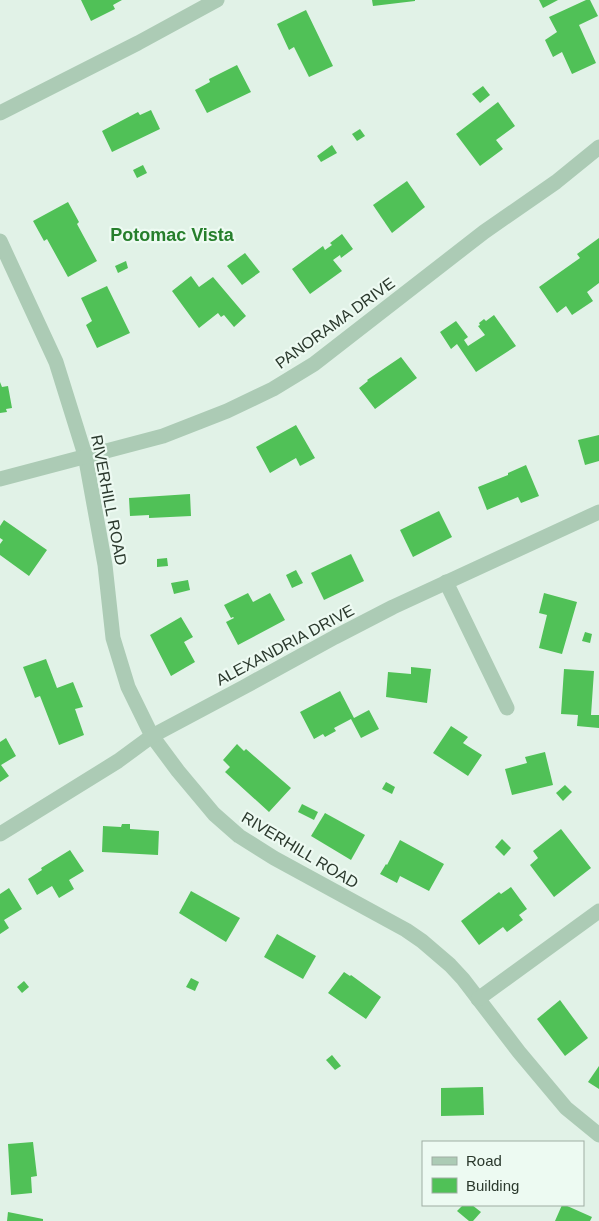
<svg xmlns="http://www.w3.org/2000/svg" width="599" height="1221" font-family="Arial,sans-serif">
<rect width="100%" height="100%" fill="#e1f2e7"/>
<!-- building -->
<g fill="#50c157">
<path d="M81,0h41l-9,5 2,4 -24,12z"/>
<path d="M372,0h43v1l-42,5z"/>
<path d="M539,0h19l-15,8z"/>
<path d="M586,0h4l8,16 -19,9 17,38 -24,11 -10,-22 -9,5 -8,-17 12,-8 -8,-15z"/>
<path d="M306,10l27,56 -24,11 -15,-30 -5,3 -12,-26z"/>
<path d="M237,65l14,27 -44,21 -12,-23 15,-8 -1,-3z"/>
<path d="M483,86l7,9 -10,8 -8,-9z"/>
<path d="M498,102l17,24 -19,14 7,9 -23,17 -24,-32z"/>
<path d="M151,110l9,19 -48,23 -10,-21 36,-19 2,3z"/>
<path d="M360,129l5,7 -8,5 -5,-7z"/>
<path d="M332,145l5,8 -16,9 -4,-6z"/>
<path d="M143,165l4,8 -10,5 -4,-8z"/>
<path d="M407,181l18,26 -33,26 -19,-28z"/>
<path d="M68,202l11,20 -2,2 20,37 -29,16 -21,-38 -3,2 -11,-20z"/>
<path d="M342,234l11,15 -12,9 -1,-3 -7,5 9,11 -32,23 -18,-25 31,-23 2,4 7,-5 -2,-2z"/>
<path d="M599,238v45l-12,9 6,9 -21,14 -6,-9 -9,7 -18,-26 41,-29 -3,-4z"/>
<path d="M245,253l15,19 -18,13 -15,-19z"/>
<path d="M126,261l2,7 -10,5 -3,-7z"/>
<path d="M191,276l8,11 14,-10 33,39 -12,11 -10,-12 -3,2 -3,-4 -19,15 -27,-37z"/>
<path d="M107,286l23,47 -33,15 -11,-23 6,-4 -11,-23z"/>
<path d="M494,315l22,31 -40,26 -19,-28 -6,5 -11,-17 16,-11 12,16 -4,3 4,6 17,-11 -7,-9 2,-1 -1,-2 5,-4 2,2z"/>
<path d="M401,357l16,21 -42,31 -16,-21 9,-7 -1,-1z"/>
<path d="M0,382l2,5 6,-1 4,22 -6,1 1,3 -7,1z"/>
<path d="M296,425l19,33 -15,8 -4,-8 -26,15 -14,-26z"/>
<path d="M599,435v26l-14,4 -7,-25z"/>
<path d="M526,465l13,31 -18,7 -3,-6 -31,13 -9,-23 30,-12v-2z"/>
<path d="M190,494l1,22 -42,2v-3l-19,1 -1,-18z"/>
<path d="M439,511l13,26 -39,20 -13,-27z"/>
<path d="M4,520l43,30 -18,26 -29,-21v-11l3,-4 -3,-2v-12z"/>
<path d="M351,554l13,27 -40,19 -13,-27z"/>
<path d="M167,558l1,8 -11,1v-8z"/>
<path d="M296,570l7,13 -11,5 -6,-13z"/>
<path d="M188,580l2,10 -16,4 -3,-11z"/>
<path d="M248,593l5,9 17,-9 15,27 -47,25 -12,-23 8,-4 -1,-1 -2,1 -7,-13z"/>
<path d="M544,593l33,9 -15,52 -23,-6 8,-33 -8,-2z"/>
<path d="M181,617l12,20 -9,5 11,20 -24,14 -21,-41z"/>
<path d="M585,632l7,2 -2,9 -8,-2z"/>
<path d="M46,659l11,29 16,-6 10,25 -8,2 9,26 -25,10 -19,-49 -5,2 -12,-31z"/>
<path d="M411,667l20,2 -4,34 -41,-6 2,-25 23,2z"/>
<path d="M564,669l30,2 -3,44h8v13l-22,-2 1,-11 -17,-1z"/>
<path d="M340,691l14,27 15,-8 10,19 -18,9 -10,-19 -17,9 2,3 -11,6 -2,-3 -9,5 -14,-27z"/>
<path d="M451,726l17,11 -5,6 19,12 -14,21 -35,-23z"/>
<path d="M6,738l10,18 -15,9 8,11 -9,6v-40z"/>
<path d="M237,744l7,7 2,-2 45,39 -22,24 -44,-40 5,-5 -7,-7z"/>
<path d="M545,752l8,33 -41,10 -7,-26 22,-6 -2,-6z"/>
<path d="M386,782l9,5 -3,7 -10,-5z"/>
<path d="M565,785l7,7 -9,9 -7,-8z"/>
<path d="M302,804l16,8 -4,8 -16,-8z"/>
<path d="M325,813l40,22 -14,25 -40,-24z"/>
<path d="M122,824h8v5l29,2 -1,24 -56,-3 1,-26 18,1z"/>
<path d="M561,829l30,39 -37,29 -24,-32 8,-7 -5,-7z"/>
<path d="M502,839l9,9 -7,8 -9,-9z"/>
<path d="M400,840l44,24 -15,27 -29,-15 -3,7 -17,-9 6,-10 1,1z"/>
<path d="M70,850l14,21 -15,9 5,9 -15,9 -7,-12 -15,9 -9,-16 14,-9 -1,-2z"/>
<path d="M511,887l16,22 -8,6 4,5 -16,12 -4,-5 -24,18 -18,-24 38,-29 2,2z"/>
<path d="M9,888l13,21 -18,11 5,8 -9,6v-40z"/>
<path d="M191,891l49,27 -14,24 -47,-29z"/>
<path d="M277,934l39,22 -13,23 -39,-22z"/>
<path d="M344,972l6,4 1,-1 30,22 -15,22 -38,-26z"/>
<path d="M191,978l8,4 -4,9 -9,-4z"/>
<path d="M24,981l5,6 -7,6 -5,-6z"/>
<path d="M560,1000l28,38 -23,18 -28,-37z"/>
<path d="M332,1055l9,11 -6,4 -9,-10z"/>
<path d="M599,1066v23l-11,-7z"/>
<path d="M483,1087l1,28 -43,1v-28z"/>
<path d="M33,1142l4,34 -6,1 1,16 -21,2 -3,-51z"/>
<path d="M463,1205h9l9,7 -8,9h-4l-12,-10z"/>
<path d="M562,1205h3l27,12 -2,4h-35z"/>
<path d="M8,1212l35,7v2h-36z"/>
</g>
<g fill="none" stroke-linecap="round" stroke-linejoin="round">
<!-- minor -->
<g stroke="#accbb5" stroke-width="15">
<path d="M0,113l138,-70 79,-43"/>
<path d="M0,241l56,121 29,93 20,110 8,73 15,49 24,49 26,35 36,43 25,22 35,22 132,72 16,11 28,24 13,14 56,73 47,56 33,27"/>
<path d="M0,479l163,-43 64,-25 46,-22 41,-25 170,-132 72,-50 43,-35"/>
<path d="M446,582l61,126"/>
<path d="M0,834l118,-73 34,-25 92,-49 91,-50 58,-30 206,-95"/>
<path d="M478,999l121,-88"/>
</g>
</g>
<g text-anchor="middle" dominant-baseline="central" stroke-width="4.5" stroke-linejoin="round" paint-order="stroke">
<!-- street labels -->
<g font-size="16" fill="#2b392d" stroke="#edfaf2">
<text transform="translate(335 323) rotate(-36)">PANORAMA DRIVE</text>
<text transform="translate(109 500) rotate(79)">RIVERHILL ROAD</text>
<text transform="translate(285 645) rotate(-28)">ALEXANDRIA DRIVE</text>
<text transform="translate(300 850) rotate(31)">RIVERHILL ROAD</text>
</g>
<!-- neighbourhood labels -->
<g font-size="18" font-weight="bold" fill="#267f2c" stroke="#edfaf2">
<text x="172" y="235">Potomac Vista</text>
</g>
</g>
<!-- legend -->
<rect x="422" y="1141" width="162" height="65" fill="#edfaf2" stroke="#9fada3"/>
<rect x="432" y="1157" width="25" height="8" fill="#accbb5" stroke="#9fada3"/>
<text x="466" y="1166" font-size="15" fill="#2b392d">Road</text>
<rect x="432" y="1178" width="25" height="15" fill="#50c157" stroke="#9fada3"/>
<text x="466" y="1191" font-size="15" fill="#2b392d">Building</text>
</svg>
